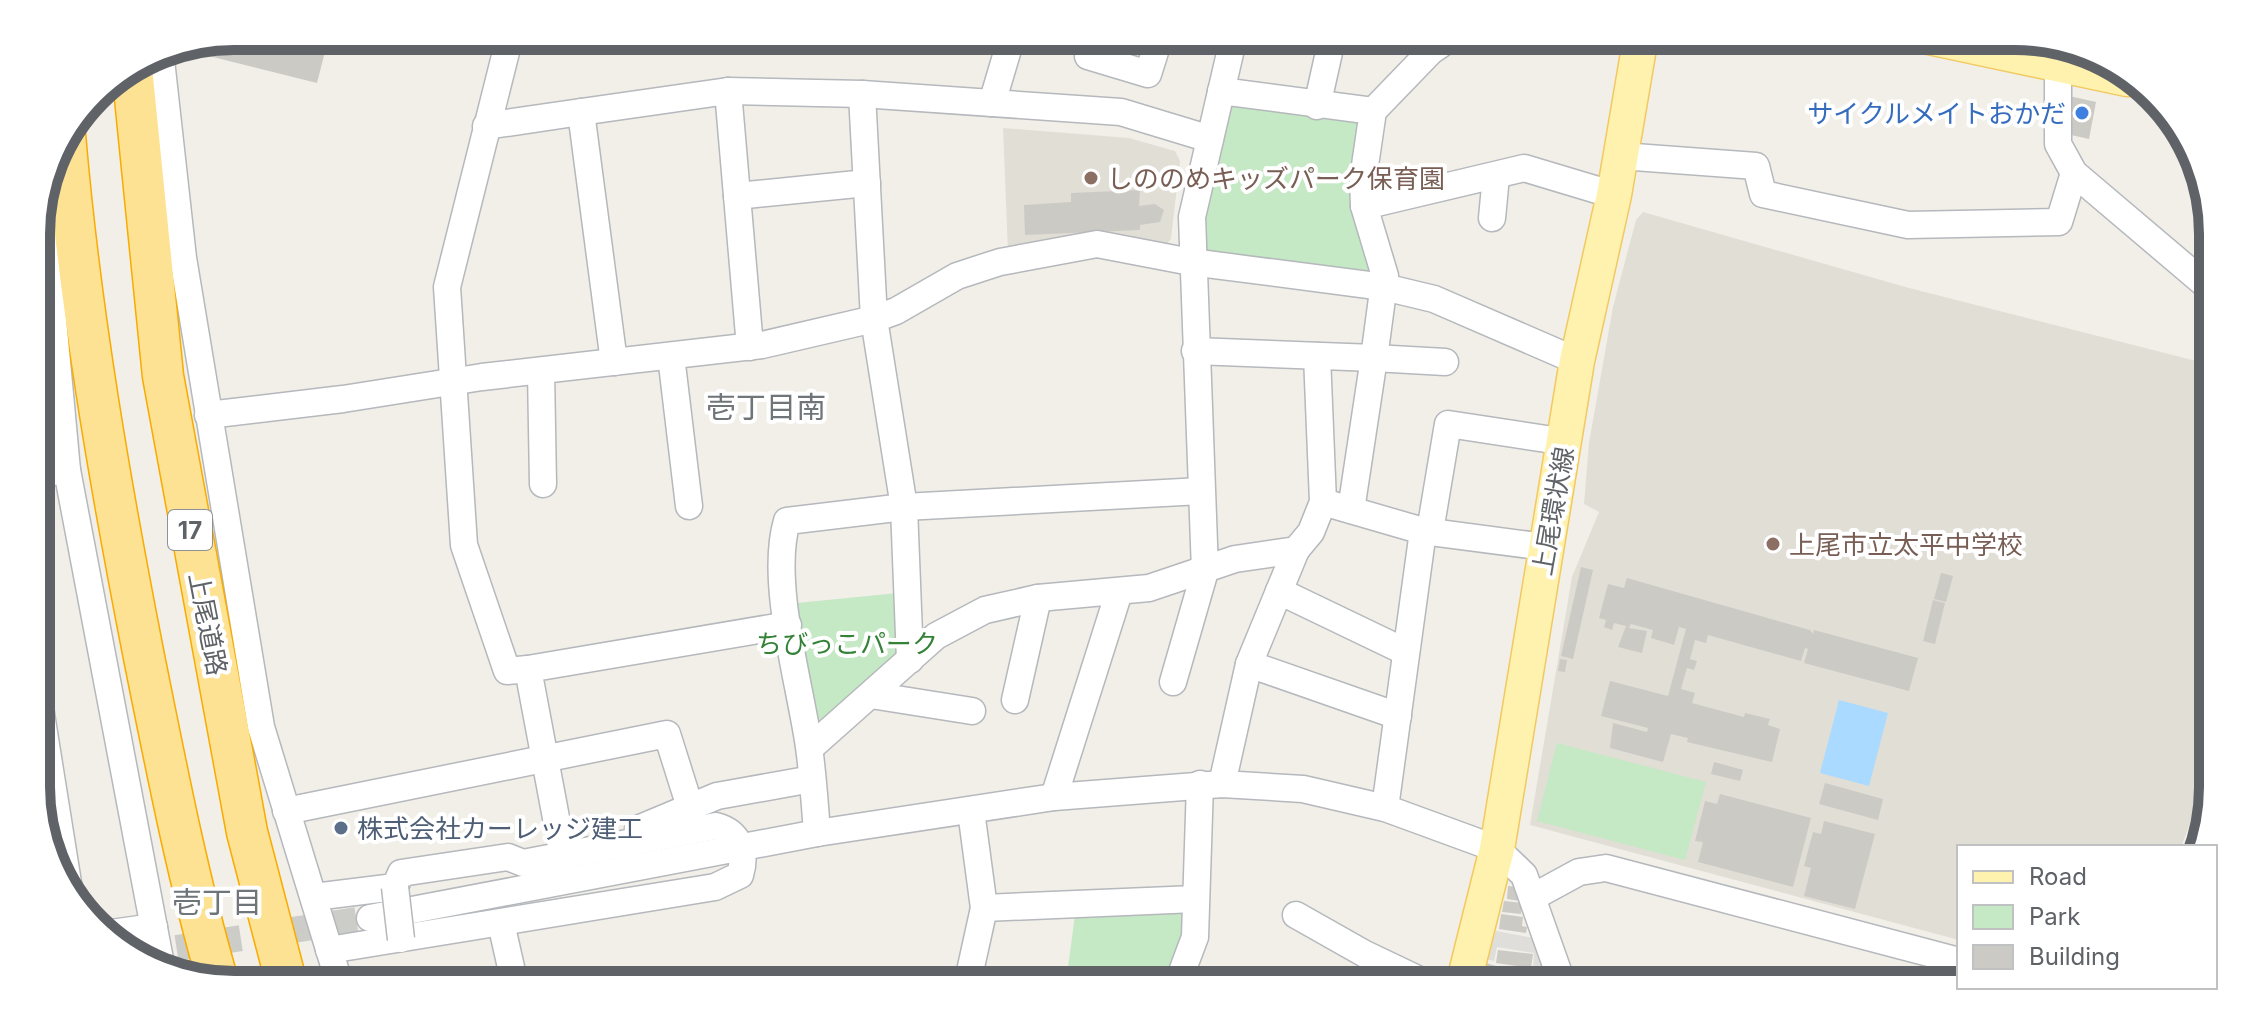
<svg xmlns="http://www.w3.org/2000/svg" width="2249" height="1021" font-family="Inter,'Noto Sans JP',sans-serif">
<rect width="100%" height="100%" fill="#f1efe8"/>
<!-- industrial -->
<path fill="#e0deda" d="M1496,931l38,7 10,31 -11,-1 1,-15 -37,-6 -3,14 -8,-2z"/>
<!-- education -->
<g fill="#e1ded6">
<path d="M1003,128l126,10 46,13 5,10 -9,78 -5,6 -158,7z"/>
<path d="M1643,212l266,76 303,77 1,326 -9,33 9,2v37l-32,84h-222v93l-429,-115 42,-248 27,-65 -15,-8 5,-61 24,-136 23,-87z"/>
</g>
<!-- green -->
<g fill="#c5e8c5">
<path d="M1232,101l121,20 11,5 12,149 -169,-22 -6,-7 6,-65z"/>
<path d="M898,593l5,59 -80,70 -9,-5 -17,-114z"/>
<path d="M1557,743l149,39 -21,78 -148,-39z"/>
<path d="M1183,910l4,6 -17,69 -104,-2 9,-68z"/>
</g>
<!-- water -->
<path fill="#aadaff" d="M1839,700l49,13 -19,73 -49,-13z"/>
<!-- building -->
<g fill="#cccac5">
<path d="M234,36h95l-12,47 -120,-30 3,-10z"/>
<path d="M2069,96l27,6 -7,37 -27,-6z"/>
<path d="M1140,190l-1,16 16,-2 9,6 -4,12 -20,3v5l-115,5 -1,-30 47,-3v-9z"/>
<path d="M1581,567l12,3 -20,89 -12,-3z"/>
<path d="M1941,573l12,3 -7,26 -12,-3z"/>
<path d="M1627,578l183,52 3,4 1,-4 104,28 -9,33 -105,-28 4,-14 -3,-1 -4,13 -93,-26 -2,8 -11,-3 -5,19 7,2 -3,9 -7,-2 -6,21 14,4 -3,10 52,14 1,-4 25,6 -2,6 12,4 -8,33 -85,-20 1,-4 -17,-4 -8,28 -53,-14 3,-25 34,9 1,-4 -47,-12 9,-35 58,15 18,-67 -7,-2 -5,18 -23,-7 2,-8 -22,-6 -2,4 18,3 -5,22 -24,-6 8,-21 -12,-3 -2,7 -8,-3 2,-7 -7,-2 9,-34 16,4z"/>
<path d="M1933,600l12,3 -10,41 -12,-3z"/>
<path d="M1560,659l7,1 -2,12 -7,-1z"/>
<path d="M1714,762l29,8 -3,11 -29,-7z"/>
<path d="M1825,783l58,16 -5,21 -59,-16z"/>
<path d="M1720,794l91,24 -18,69 -95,-25 5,-20 -8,-1 10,-40 12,3z"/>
<path d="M1824,821l51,13 -20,75 -51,-13 7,-28 -7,-2 9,-34 8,2z"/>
<path d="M1508,886l10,1 3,14 -14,-2z"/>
<path d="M1504,901l18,2 -1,11 -19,-2z"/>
<path d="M1501,914l22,3 -1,9 5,1 -1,6 -27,-4z"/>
<path d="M1498,950l35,4 -2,14 -35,-5z"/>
<path d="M1486,963l24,7 -5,15h-26z"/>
<path d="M1514,968l21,3 -2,14h-21z"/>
</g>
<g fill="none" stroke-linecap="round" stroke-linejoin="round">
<!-- minor-tunnel -->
<path stroke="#ccccc8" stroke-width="26" stroke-dasharray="26 13" stroke-linecap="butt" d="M138,954l232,-36"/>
<!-- minor casing -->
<g stroke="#b5b8bc" stroke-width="29">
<g id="minor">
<path d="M510,36l-63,251 17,258 43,126 21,-2"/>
<path d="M1093,36l-5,20 60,18 12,-38"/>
<path d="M160,51l23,207 78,469 79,258"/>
<path d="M2058,63v81l16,29 138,117"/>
<path d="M728,91l134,3 12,225 30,188 6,153"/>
<path d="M862,94l259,18 89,27"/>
<path d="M992,103l20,-67"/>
<path d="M1317,106l15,-67 -7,-3"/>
<path d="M1373,111l58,-60 22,-15"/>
<path d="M581,112l147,-21 22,256"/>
<path d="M486,126l95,-14 33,250"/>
<path d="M1621,156l135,10 7,28 145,31 151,-3 15,-49"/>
<path d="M737,196l130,-13"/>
<path d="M42,200l25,270 95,500"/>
<path d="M1364,206l160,-38 90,27"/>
<path d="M1492,218l4,-42"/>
<path d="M1195,351l179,7 11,-82 -21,-70 -1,-27 10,-68 -152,-20"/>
<path d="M671,356l18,150"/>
<path d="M541,371l2,113"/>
<path d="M208,415l135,-16 139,-22 280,-32 112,-26 22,-8 61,-35 43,-14 97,-18 94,18 193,25 50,12 143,62"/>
<path d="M37,474l30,-4"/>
<path d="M1323,502l100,29 122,16"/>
<path d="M1351,510l23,-152 71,4"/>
<path d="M1430,531l18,-107 118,18"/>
<path d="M1279,591l127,61"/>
<path d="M1249,664l149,52"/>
<path d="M1173,682l32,-111 -13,-354 42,-181"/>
<path d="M38,695l31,194"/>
<path d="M871,695l101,16"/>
<path d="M1015,700l23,-102"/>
<path d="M810,748l126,-112 49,-26 53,-12 111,-10 86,-29 61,-9 15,-18 12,-30 -6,-146"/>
<path d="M1222,784l27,-120 47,-114"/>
<path d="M1054,797l65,-205"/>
<path d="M1385,808l38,-277"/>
<path d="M286,811l381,-77 23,73"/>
<path d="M638,829l79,-33 95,-17"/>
<path d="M817,833c-2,-28 -4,-57 -8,-86 -9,-64 -40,-166 -22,-226l117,-14 297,-16"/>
<path d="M2200,847l3,-8"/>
<path d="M563,855l-35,-186 260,-44"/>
<path d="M314,897l81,-10 6,-14 107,-16 15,6 193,-37c23,6 31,27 24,49l-25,12 -386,63"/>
<path d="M1533,897l46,-25 27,-4 353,93"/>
<path d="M984,908l211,-9"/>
<path d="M1296,915l69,39 65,31"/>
<path d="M370,918l447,-85 237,-36 168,-13 81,5 82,19 112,41 27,26 39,110"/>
<path d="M501,923l14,62"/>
<path d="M111,933l43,-6"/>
<path d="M968,981l27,4"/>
<path d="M967,985l17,-77 -13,-97"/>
<path d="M1177,985l18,-48 5,-153"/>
</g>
</g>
<!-- major casing -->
<g stroke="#f2c960" stroke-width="37">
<g id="major">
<path d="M1924,36l203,43"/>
<path d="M1463,985l34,-136 80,-488 37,-166 27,-159"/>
</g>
</g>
<!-- highway casing -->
<g stroke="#f9ab00" stroke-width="43">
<g id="highway">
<path d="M132,68l31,308 84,456 40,153"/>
<path d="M65,135c15,175 45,349 79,522 22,109 43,218 74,325"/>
</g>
</g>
<!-- minor -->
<use href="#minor" stroke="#fff" stroke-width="26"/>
<!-- major -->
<use href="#major" stroke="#fff2af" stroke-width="34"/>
<!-- highway -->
<use href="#highway" stroke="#fde293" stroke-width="40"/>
<!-- minor-bridge casing -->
<g stroke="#b5b8bc" stroke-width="29" stroke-linecap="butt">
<path id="minor-bridge" d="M395,887l6,52"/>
</g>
<!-- minor-bridge -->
<use href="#minor-bridge" stroke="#fff" stroke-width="26"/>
</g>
<!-- markers -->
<circle fill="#3f7fe0" stroke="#fff" stroke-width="3" cx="2082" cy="113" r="8"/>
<g fill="#8d6e63" stroke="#fff" stroke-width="3">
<circle cx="1091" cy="178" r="8"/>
<circle cx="1773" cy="544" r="8"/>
</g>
<circle fill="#5c6f8a" stroke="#fff" stroke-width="3" cx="341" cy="828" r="8"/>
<g text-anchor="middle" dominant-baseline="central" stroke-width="8" stroke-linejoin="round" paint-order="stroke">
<!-- shield labels -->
<rect fill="#fff" stroke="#8f9295" stroke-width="2" x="168" y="510" width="44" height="40" rx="6"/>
<g font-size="24" font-weight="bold" fill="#5f6368">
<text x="190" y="530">17</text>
</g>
<!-- shop labels -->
<g font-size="26" fill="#366cbe" stroke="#fff" text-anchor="end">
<text x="2066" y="113">サイクルメイトおかだ</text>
</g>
<!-- education labels -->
<g font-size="26" fill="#785e54" stroke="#fff" text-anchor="start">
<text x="1107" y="178">しののめキッズパーク保育園</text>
<text x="1789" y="544">上尾市立太平中学校</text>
</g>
<!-- street labels -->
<g font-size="26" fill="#5f6368" stroke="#fff">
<text transform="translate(1553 511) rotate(-80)">上尾環状線</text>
<text transform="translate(208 624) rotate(79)">上尾道路</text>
</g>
<!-- park labels -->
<g font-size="26" fill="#348238" stroke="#fff">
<text x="847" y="643">ちびっこパーク</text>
</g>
<!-- service labels -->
<g font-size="26" fill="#4e5e75" stroke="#fff" text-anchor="start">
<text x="357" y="828">株式会社カーレッジ建工</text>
</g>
<!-- quarter labels -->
<g font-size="30" fill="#70757a" stroke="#fff">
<text x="766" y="407">壱丁目南</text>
<text x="217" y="902">壱丁目</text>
</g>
</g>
<!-- crop -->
<path d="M0 0H2249V1021H0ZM234 50H2015A184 184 0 0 1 2199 234V787A184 184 0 0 1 2015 971H234A184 184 0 0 1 50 787V234A184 184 0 0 1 234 50Z" fill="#fff" fill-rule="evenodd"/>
<path fill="none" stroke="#5f6368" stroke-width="10" d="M234 50H2015A184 184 0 0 1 2199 234V787A184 184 0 0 1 2015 971H234A184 184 0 0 1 50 787V234A184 184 0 0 1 234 50Z"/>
<!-- legend -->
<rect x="1957" y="845" width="260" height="144" fill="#ffffff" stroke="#bfc1c3" stroke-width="2"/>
<rect x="1973" y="871" width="40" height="12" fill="#fff2af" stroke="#bfc1c3" stroke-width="2"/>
<text x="2029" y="885" font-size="24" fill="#5f6368">Road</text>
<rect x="1973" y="905" width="40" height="24" fill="#c5e8c5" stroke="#bfc1c3" stroke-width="2"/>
<text x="2029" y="925" font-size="24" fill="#5f6368">Park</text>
<rect x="1973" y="945" width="40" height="24" fill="#cccac5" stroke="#bfc1c3" stroke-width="2"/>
<text x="2029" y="965" font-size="24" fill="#5f6368">Building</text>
</svg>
